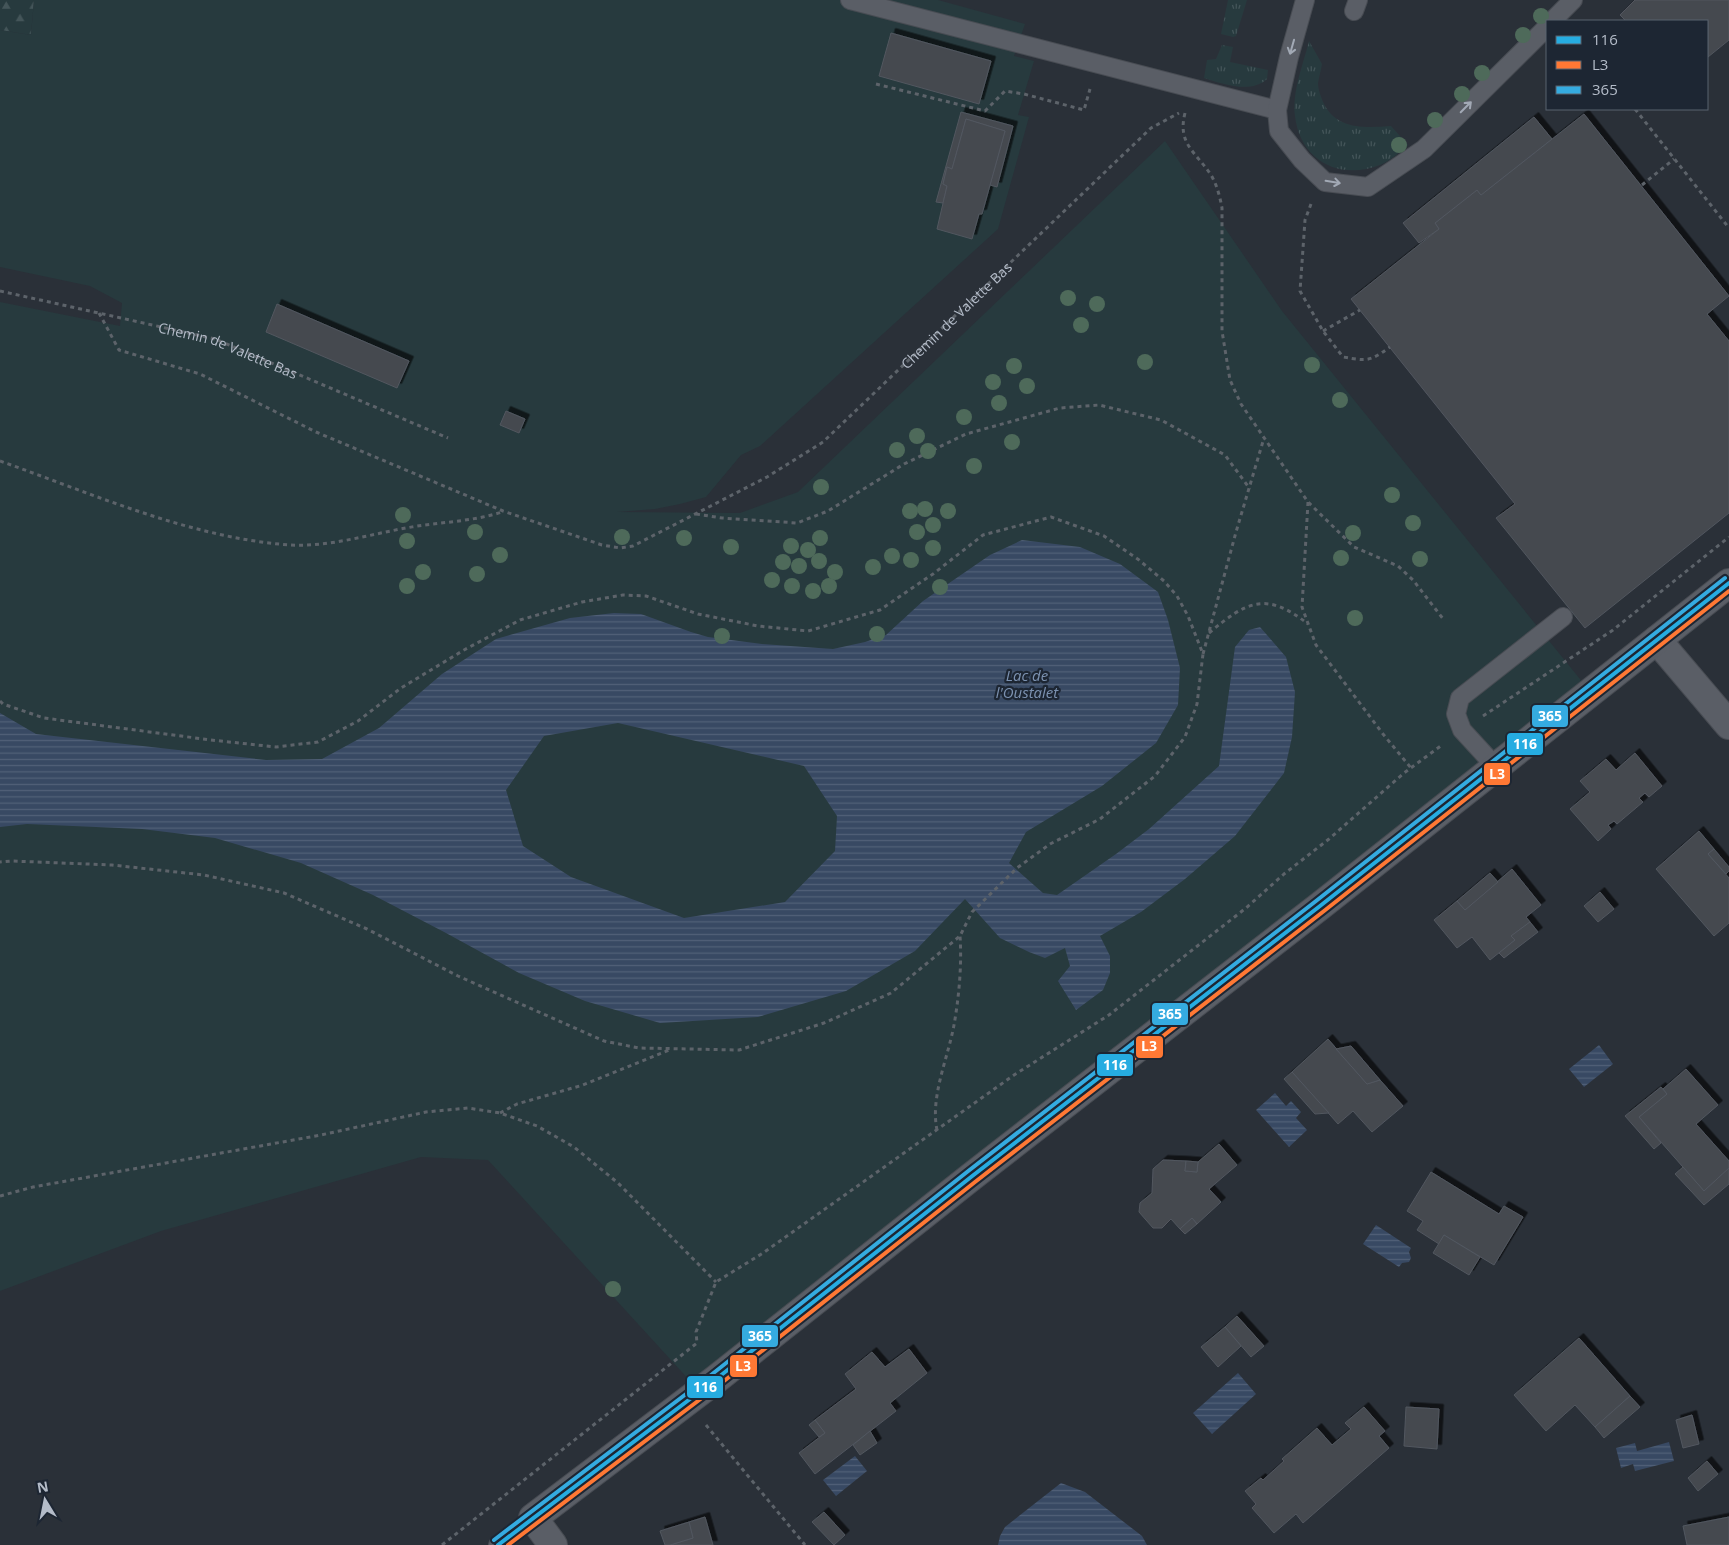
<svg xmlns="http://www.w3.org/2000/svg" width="1729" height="1545" font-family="'Open Sans',sans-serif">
<defs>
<pattern id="grass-tufts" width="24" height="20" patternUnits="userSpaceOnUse" patternTransform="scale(1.25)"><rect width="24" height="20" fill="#273a3e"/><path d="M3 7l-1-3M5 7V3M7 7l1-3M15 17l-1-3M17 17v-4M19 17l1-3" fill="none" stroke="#445559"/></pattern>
<pattern id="forest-firs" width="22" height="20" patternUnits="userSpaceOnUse" patternTransform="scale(1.25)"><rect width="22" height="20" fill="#273a3e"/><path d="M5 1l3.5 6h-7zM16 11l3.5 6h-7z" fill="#445559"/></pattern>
<pattern id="water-rules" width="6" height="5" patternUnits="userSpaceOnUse" patternTransform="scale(1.25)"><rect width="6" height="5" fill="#384963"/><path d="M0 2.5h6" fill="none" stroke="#526178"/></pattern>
<filter id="shadow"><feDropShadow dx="4.5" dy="-4.5" stdDeviation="0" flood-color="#0009"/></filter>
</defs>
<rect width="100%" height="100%" fill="#2a3038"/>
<!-- grass -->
<g fill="url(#grass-tufts)">
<path d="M1228,0h19l-11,36 -3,1 -12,-3z"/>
<path d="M1309,41l13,23c-1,6 -3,13 -4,19 0,7 3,13 5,19 13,28 41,26 68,24l17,19c-8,7 -18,16 -28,20 -41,16 -80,-5 -85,-49 -3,-24 8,-51 14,-75z"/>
<path d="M1222,45l11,2 -3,15 38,8 -1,9c-16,15 -44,5 -63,-1l3,-18 9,-1z"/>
</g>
<!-- forest -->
<path fill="url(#forest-firs)" d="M0,0h34l-3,35 -31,-5z"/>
<!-- park -->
<path fill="#273a3e" d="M34,0h904l87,24 -11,32 20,5 -16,54 11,2 -31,112 -238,217 -19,9 -35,42 -26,7 -25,5 -38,3 123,1 58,-21 367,-351 117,170 302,373 -892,699 -204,-223 -67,-3 -260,74 -161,60v-989l120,24 2,-23 -32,-17 -90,-19v-237l31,5z"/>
<!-- water -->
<g fill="url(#water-rules)" fill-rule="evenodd">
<path d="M1022,540l58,7 40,17 38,28 10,28 12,48 -2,37 -22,38 -54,43 -76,46 -17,31 34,30 14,2 59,-41 33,-25 70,-63 16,-119 14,-17 11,-3 26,30 9,35 -3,45 -8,36 -49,63 -50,43 -44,33 -41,24 10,20v17l-7,17 -27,20 -18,-29 12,-15 -5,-18 -20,10 -16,-6 -29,-14 -35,-39 -50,52 -69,40 -88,26 -98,6 -75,-22 -66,-28 -73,-40 -73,-38 -72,-32 -86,-25 -73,-9 -115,-5 -27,3v-114l36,21 230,26 56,-1 57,-31 63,-54 54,-35 74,-21 44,-5 27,1 50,18 17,5 54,7 71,5 32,-7 21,-7 37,-34 67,-46zM618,723l186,43 33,50 -2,35 -50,51 -101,16 -113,-41 -48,-31 -17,-56 38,-54z"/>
<path d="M1599,1045l14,19 -29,23 -15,-18z"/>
<path d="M1275,1093l11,13 5,-5 10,11 -5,6 11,12 -18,17 -33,-37z"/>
<path d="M1376,1225l35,23 -2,4 2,6 -2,4 -7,1 -3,4 -36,-23z"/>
<path d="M1238,1373l18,21 -44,40 -19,-21z"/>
<path d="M1669,1442l5,19 -39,10 -2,-7 -12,4 -5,-20 19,-5 2,8z"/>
<path d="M855,1456l12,15 -31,25 -13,-16z"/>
<path d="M1061,1483l24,9 57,44 5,9h-149l2,-9 5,-9z"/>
</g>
<!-- building -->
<g fill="#444950" stroke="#52575f" filter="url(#shadow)">
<path d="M1635,0h94v40l-21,17v-36h-82l-6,-6z"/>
<path d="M891,33l100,28 -12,43 -100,-28z"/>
<path d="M961,112l52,14 -16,61 -7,-2 15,-54 -39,-12 -14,50 -5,-2 -4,17 4,2 -4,17 -7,-1z"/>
<path d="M1584,114l145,182 -22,18 22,27v172l-144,115 -89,-110 19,-14 -164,-205 88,-70 -4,-6 42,-33 4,5z"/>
<path d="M1534,117l18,22 -71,56 -4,-5 -42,33 4,6 -20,14 -16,-20z"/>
<path d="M966,119l39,12 -23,83h-3l-7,25 -35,-10 10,-43 -4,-2 4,-17 5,2z"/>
<path d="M277,304l132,57 -12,27 -131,-56z"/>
<path d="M506,411l19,8 -6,14 -19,-8z"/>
<path d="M1635,753l27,33 -13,11 -4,-4 -6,5 4,4 -26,22 -3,-3 -6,4 3,4 -13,12 -28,-32 20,-17 -10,-11 26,-22 10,11z"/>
<path d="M1699,831l15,18 -6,5 21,24v45l-15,13 -58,-67z"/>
<path d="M1714,849l15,18v4l-3,3 -18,-20z"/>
<path d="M1512,869l29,36 -15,12 4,5 -19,14 4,4 -25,20 -18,-23 -15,11 -23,-28 23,-19 8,9z"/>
<path d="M1490,873l8,9 -33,28 -8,-9z"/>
<path d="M1600,892l14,17 -16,13 -14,-16z"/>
<path d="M1530,922l8,10 -34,26 -5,-5 16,-13 -4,-4z"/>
<path d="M1328,1039l39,45 13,-4 23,26 -31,26 -19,-21 -15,13 -46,-52z"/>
<path d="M1351,1046l29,34 -13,4 -31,-35z"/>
<path d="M1686,1069l32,36 -22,19 33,37v7l-25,23 -65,-74 28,-23 -4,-5z"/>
<path d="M1292,1072l37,41 -14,1 -31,-35z"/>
<path d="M1661,1087l6,7 -28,23 22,26 -7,6 -29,-33z"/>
<path d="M1219,1144l18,21 -28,24 12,13 -24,22 -5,-6 -12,11 -9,-10 -9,9h-9l-14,-16 1,-9 12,-10 1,-24 10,-9 23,1 -1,10 12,1 1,-10z"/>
<path d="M1186,1161l12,1 -1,10 -12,-1z"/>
<path d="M1683,1167l21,24 25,-23v16l-25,21 -29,-31z"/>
<path d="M1431,1172l68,42 5,-8 19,11 -29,48 -50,-30 -5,9 -22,-14 6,-9 -16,-10z"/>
<path d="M1192,1218l5,6 -12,10 -5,-5z"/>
<path d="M1444,1235l36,22 -11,18 -36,-22z"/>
<path d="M1237,1316l27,30 -13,11 -26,-30z"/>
<path d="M1225,1327l16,19 -23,21 -17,-20z"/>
<path d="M1579,1338l51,58 -35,31 -20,-22 -29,26 -32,-36z"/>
<path d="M909,1349l18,24 -37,30 6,8 -81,63 -16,-21 26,-20 -10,-13 41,-31 -11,-15 27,-22 13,15z"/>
<path d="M1630,1396l10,11 -36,31 -9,-11z"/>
<path d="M1364,1407l21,24 -6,5 10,12 -86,75 -7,-9 -22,19 -22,-25 4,-4 -11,-13 16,-13 2,2 21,-19 -2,-2 35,-31 15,17 19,-16 -6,-6z"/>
<path d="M1406,1407l33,2 -2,40 -33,-3z"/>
<path d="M1692,1415l7,29 -16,4 -7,-28z"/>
<path d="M815,1420l10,13 -6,4 -10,-12z"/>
<path d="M870,1431l7,12 -17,12 -7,-10z"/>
<path d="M1707,1461l11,13 -20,17 -10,-13z"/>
<path d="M824,1512l21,23 -11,10 -22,-23z"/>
<path d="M705,1517l8,28h-43l23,-7 -4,-16z"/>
<path d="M1729,1517v28h-42l-4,-19z"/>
<path d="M689,1522l4,16 -23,7h-5l-5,-14z"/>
</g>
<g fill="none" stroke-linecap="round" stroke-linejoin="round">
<!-- service casing -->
<g stroke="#484c53" stroke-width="20">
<g id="service">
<path d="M850,0l427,110"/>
<path d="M1305,0l-16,57 -12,53 2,21 23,29 23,22 43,5 56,-38 124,-123"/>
<path d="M1354,11l4,-11"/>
<path d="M1552,21l21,-21"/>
<path d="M1496,767l-34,-37 -6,-16 4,-16 103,-81"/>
<path d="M498,1545l35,-27"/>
</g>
</g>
<!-- minor casing -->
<g stroke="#484c53" stroke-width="30">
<g id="minor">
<path d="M1657,640l72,85"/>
<path d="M553,1545l-20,-27 182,-138 256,-203 349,-271 409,-323"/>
</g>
</g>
<!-- path -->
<g stroke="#5d636a" stroke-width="3" stroke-dasharray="4 4" stroke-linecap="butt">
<path d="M876,84l109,27 20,-20 19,3 60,16 6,-21"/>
<path d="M1635,109l94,119"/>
<path d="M1185,113c-8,31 11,39 26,62 6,10 9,22 11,33v123l8,49 11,24 67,98 46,45 44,19 15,14 31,40"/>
<path d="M1642,185l32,-26"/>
<path d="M1311,204l-6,16 -5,71 23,40 20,26c25,4 26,5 47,-10"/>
<path id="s1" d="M0,291l215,48 233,99"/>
<path id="s2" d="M99,313l20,37 81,24 116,58 187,79 99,34 18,3 13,-2 134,-69 56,-35 328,-314 28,-15"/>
<path d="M1323,331l37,-21"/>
<path d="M0,461c93,33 191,77 290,84 39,2 77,-10 116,-17 32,-6 65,-6 96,-16"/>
<path d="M1308,502l-6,105 14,38 67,89 28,34"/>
<path d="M696,514l26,4 75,5 31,-12 76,-47 62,-30 94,-26 39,-3 62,15 64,35 25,34"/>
<path d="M1209,633c38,-32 57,-42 99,-9"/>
<path d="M1203,654l33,-122 28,-94"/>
<path d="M0,701l3,3 41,14 167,22 65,7 42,-5 40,-21 43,-33 63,-38 56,-30 62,-18 41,-7 23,1 52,18 60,12 50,5 72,-21 53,-36 50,-39 68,-18 53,19 35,24 25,21 13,15 11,20 15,38 -6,50 -12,33 -30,39 -55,43 -50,25 -33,24 -45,44 -12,24 -69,57 -67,30 -85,27 -100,-2 -35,-7 -146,-65 -91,-47 -83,-36 -80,-18 -92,-10 -100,-4 -12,1"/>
<path d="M1483,716l130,-86 116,-93"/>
<path d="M500,1113l17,-9 66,-19 89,-36"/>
<path d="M937,1130c-7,-33 11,-72 17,-105 5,-28 8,-61 6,-89"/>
<path d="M0,1196l33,-9 288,-52 105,-23 42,-4 32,5 37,13 37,21 44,36 98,99"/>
<path d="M706,1425l99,120"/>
<path d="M442,1545l255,-202 -1,-11 20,-50 47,-29 251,-178 95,-60 137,-107 38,-34 45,-35 75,-66 38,-28"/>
</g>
<!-- service -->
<use href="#service" stroke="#5a5e66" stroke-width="18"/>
<!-- minor -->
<use href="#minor" stroke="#5a5e66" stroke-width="28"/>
<!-- bus-1 casing -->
<g stroke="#1d2633" stroke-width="8">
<path id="bus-1" d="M498,1545l217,-165 256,-203 349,-271 409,-323"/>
</g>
<!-- bus-2 casing -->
<g stroke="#1d2633" stroke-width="8">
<path id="bus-2" d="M508,1545l211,-160 256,-203 349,-271 405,-320"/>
</g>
<!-- bus-3 casing -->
<g stroke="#1d2633" stroke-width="8">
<path id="bus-3" d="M494,1540l217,-165 256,-203 349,-271 409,-323"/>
</g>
<!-- bus-1 -->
<use href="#bus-1" stroke="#26ace1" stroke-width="4"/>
<!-- bus-2 -->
<use href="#bus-2" stroke="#ff7834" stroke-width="4"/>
<!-- bus-3 -->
<use href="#bus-3" stroke="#35abe0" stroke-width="4"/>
</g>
<!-- trees -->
<g fill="#4e6a5a">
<circle cx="1541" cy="16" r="8"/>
<circle cx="1523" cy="35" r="8"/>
<circle cx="1482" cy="73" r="8"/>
<circle cx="1462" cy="94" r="8"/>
<circle cx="1435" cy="120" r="8"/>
<circle cx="1399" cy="145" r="8"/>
<circle cx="1068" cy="298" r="8"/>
<circle cx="1097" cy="304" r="8"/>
<circle cx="1081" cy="325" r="8"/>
<circle cx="1145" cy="362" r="8"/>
<circle cx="1312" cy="365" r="8"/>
<circle cx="1014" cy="366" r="8"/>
<circle cx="993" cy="382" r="8"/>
<circle cx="1027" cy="386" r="8"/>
<circle cx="1340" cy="400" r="8"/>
<circle cx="999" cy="403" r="8"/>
<circle cx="964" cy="417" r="8"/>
<circle cx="917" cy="436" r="8"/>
<circle cx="1012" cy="442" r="8"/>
<circle cx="897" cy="450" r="8"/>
<circle cx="928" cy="451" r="8"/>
<circle cx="974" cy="466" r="8"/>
<circle cx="821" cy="487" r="8"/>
<circle cx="1392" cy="495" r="8"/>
<circle cx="925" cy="509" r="8"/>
<circle cx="910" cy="511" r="8"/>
<circle cx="948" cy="511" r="8"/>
<circle cx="403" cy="515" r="8"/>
<circle cx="1413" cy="523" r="8"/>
<circle cx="933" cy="525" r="8"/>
<circle cx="475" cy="532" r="8"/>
<circle cx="917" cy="532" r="8"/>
<circle cx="1353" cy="533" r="8"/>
<circle cx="622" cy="537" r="8"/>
<circle cx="684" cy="538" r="8"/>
<circle cx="820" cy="538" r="8"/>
<circle cx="407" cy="541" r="8"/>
<circle cx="791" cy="546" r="8"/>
<circle cx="731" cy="547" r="8"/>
<circle cx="933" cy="548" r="8"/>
<circle cx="808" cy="550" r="8"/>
<circle cx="500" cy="555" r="8"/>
<circle cx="892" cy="556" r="8"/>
<circle cx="1341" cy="558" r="8"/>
<circle cx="1420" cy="559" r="8"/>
<circle cx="911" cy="560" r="8"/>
<circle cx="819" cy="561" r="8"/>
<circle cx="783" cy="562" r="8"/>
<circle cx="799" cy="566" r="8"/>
<circle cx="873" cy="567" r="8"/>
<circle cx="423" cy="572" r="8"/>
<circle cx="835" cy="572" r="8"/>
<circle cx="477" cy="574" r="8"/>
<circle cx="772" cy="580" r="8"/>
<circle cx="407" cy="586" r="8"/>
<circle cx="792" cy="586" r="8"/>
<circle cx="829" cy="586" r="8"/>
<circle cx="940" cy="587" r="8"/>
<circle cx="813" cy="591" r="8"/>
<circle cx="1355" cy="618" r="8"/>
<circle cx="877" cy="634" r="8"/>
<circle cx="722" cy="636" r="8"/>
<circle cx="613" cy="1289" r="8"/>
</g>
<!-- one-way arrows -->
<defs><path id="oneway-shaft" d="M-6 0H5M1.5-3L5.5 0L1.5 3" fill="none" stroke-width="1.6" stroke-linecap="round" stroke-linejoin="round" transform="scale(1.25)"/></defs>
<g stroke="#a2a9b5">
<use href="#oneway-shaft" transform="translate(1292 47) rotate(106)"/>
<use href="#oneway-shaft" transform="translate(1466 107) rotate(-45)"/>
<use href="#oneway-shaft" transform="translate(1333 182) rotate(9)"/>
</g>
<g text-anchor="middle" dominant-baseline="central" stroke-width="4.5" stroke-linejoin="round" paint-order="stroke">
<!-- street labels -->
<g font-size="14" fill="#b4bcc9" stroke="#1d2633">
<text stroke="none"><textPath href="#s2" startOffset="996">Chemin de Valette Bas</textPath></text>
<text stroke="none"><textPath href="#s1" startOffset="236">Chemin de Valette Bas</textPath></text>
</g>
<!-- water labels -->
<g font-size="15" font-style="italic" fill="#7c92b1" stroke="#1d2633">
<text x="1027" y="675">Lac de<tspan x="1027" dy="17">l'Oustalet</tspan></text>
</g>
</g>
<g stroke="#1d2633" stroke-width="2">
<rect x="1531" y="704" width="38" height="24" rx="5" fill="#35abe0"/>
<rect x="1506" y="732" width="38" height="24" rx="5" fill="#26ace1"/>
<rect x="1483" y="762" width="28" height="24" rx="5" fill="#ff7834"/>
<rect x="1151" y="1002" width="38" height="24" rx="5" fill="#35abe0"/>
<rect x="1135" y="1035" width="29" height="24" rx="5" fill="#ff7834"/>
<rect x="1096" y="1053" width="38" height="24" rx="5" fill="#26ace1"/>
<rect x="741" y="1324" width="38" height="24" rx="5" fill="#35abe0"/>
<rect x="729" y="1354" width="29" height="24" rx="5" fill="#ff7834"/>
<rect x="686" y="1375" width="38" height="24" rx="5" fill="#26ace1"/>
</g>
<g font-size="14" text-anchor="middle" font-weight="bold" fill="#fff">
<text x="1550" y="721">365</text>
<text x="1525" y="749">116</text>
<text x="1497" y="779">L3</text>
<text x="1170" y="1019">365</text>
<text x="1149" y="1051">L3</text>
<text x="1115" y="1070">116</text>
<text x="760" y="1341">365</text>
<text x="743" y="1371">L3</text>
<text x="705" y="1392">116</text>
</g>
<!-- legend -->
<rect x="1546" y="20" width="162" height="90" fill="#1d2633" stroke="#59626f"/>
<rect x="1556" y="36" width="25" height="8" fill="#26ace1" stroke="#59626f"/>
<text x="1592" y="45" font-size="15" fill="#b4bcc9">116</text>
<rect x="1556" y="61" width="25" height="8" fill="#ff7834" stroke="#59626f"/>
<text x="1592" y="70" font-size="15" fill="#b4bcc9">L3</text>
<rect x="1556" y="86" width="25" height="8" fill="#35abe0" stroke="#59626f"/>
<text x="1592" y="95" font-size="15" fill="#b4bcc9">365</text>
<!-- north arrow -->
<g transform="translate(45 1500) rotate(350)" stroke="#1d2633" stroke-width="4" paint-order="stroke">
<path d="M0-4L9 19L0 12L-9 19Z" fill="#b4bcc9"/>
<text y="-8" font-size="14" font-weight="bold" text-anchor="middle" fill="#b4bcc9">N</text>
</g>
</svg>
